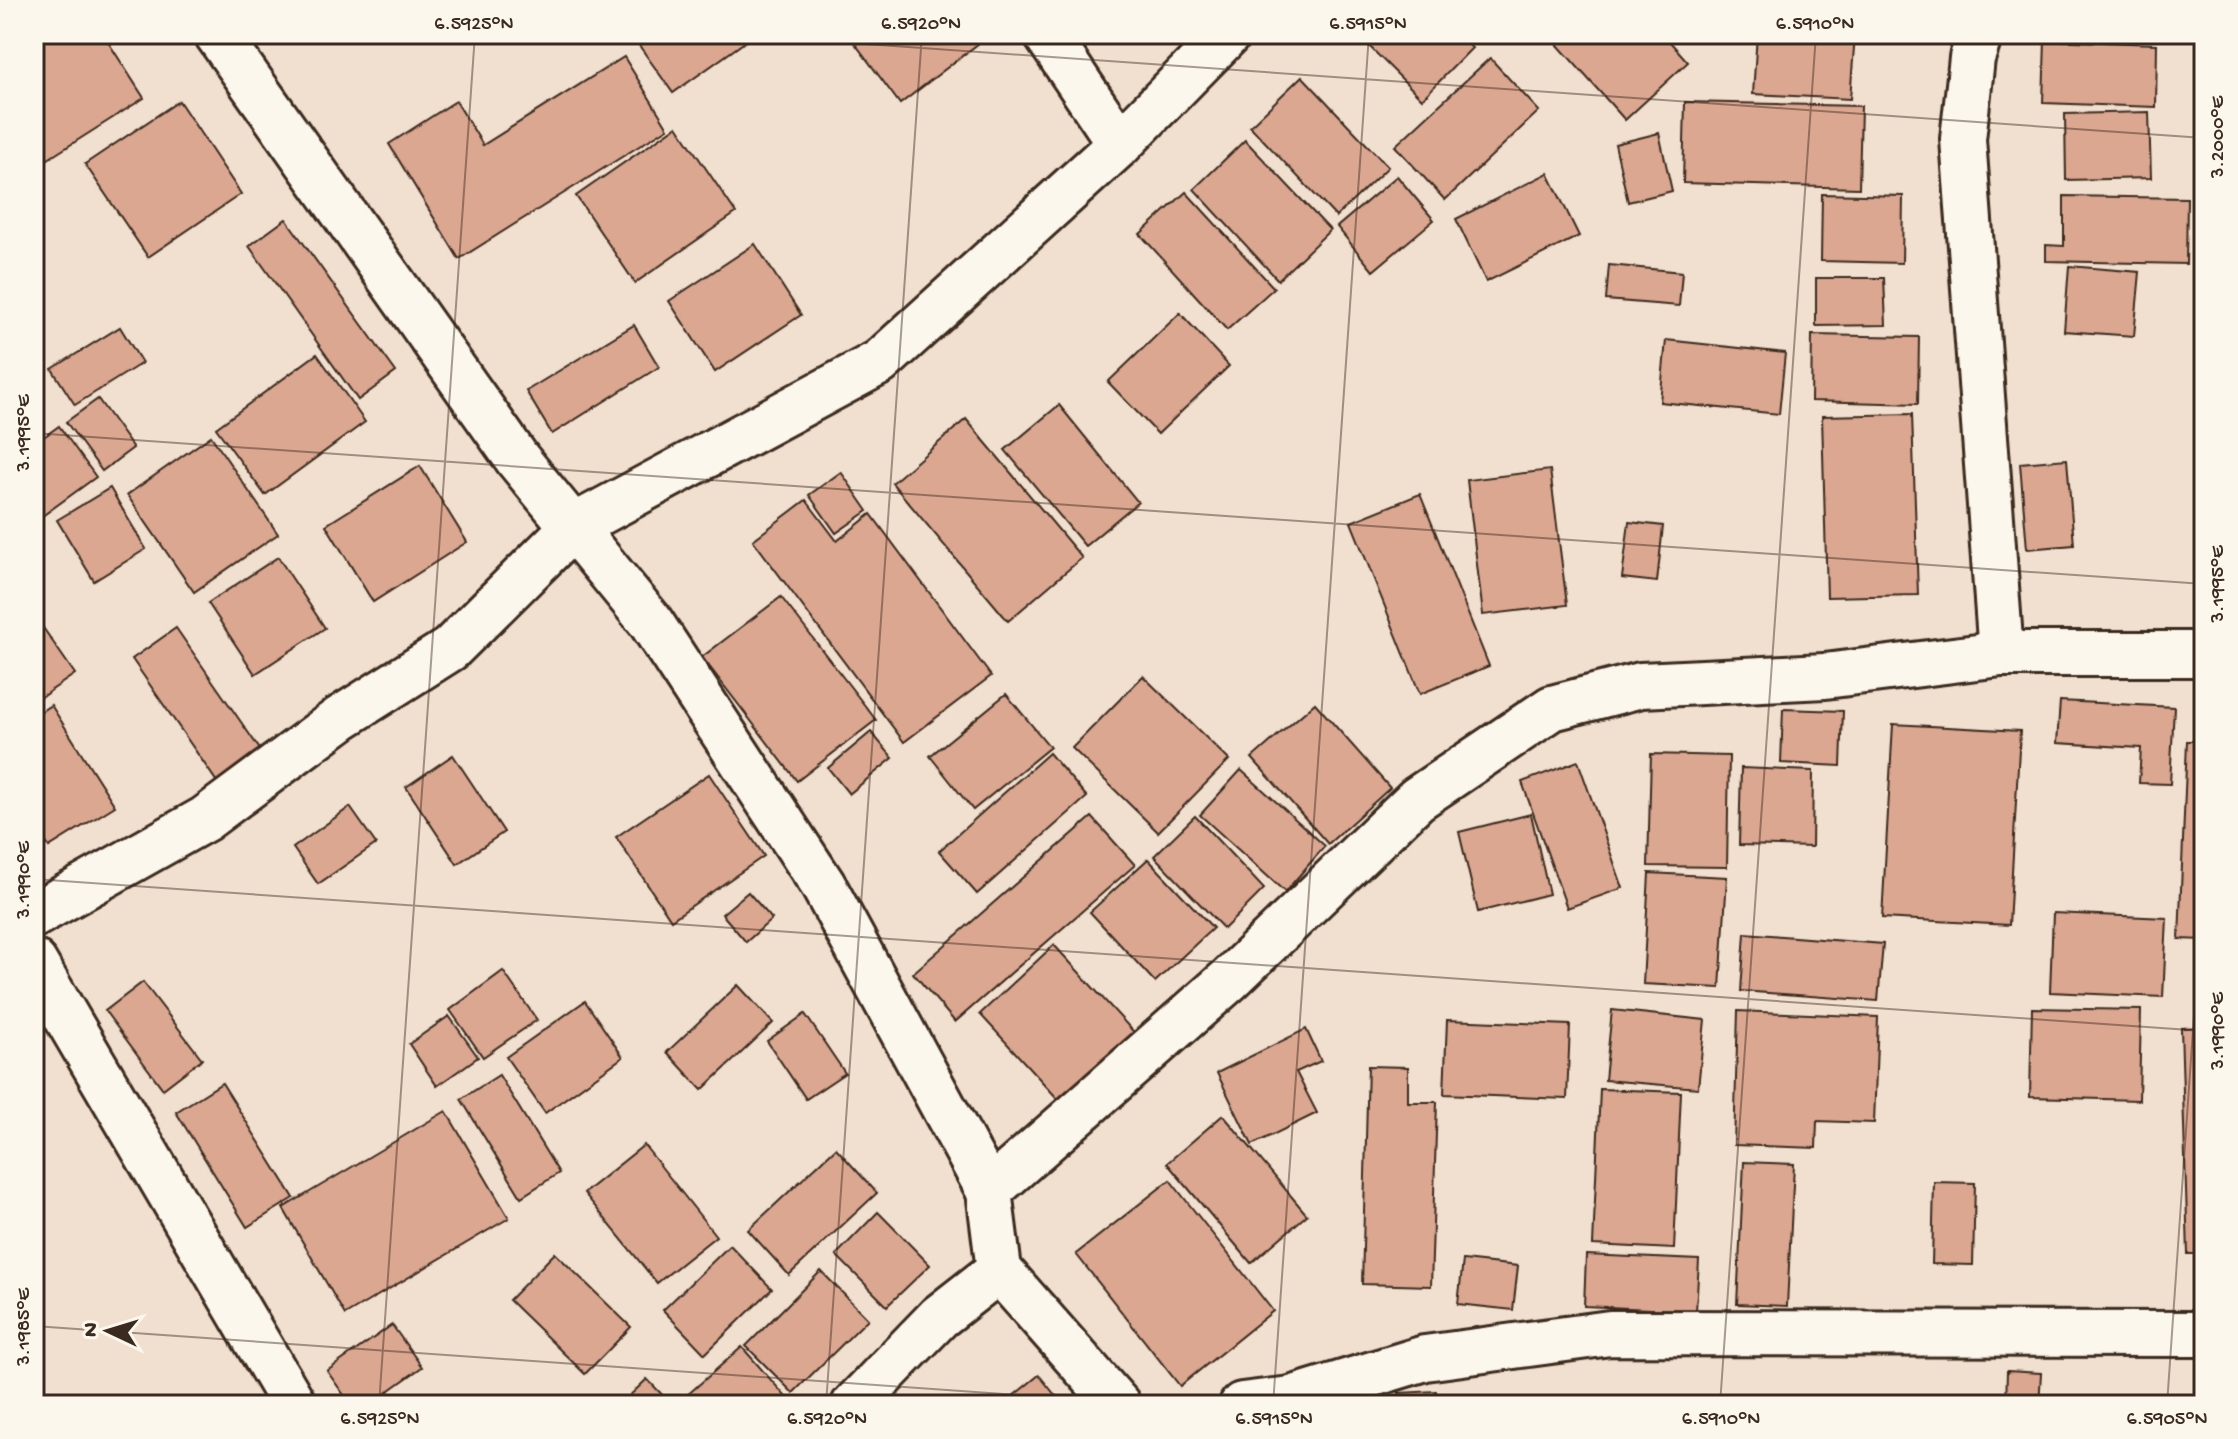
<svg xmlns="http://www.w3.org/2000/svg" width="2238" height="1439" font-family="'Gochi Hand',sans-serif">
<rect width="100%" height="100%" fill="#f1dfd0"/>
<filter id="ink" filterUnits="userSpaceOnUse"><feTurbulence type="fractalNoise" baseFrequency=".0125" numOctaves="2"/><feDisplacementMap in="SourceGraphic" scale="16" xChannelSelector="R" yChannelSelector="G"/><feConvolveMatrix kernelMatrix="1 2 1 2 8 2 1 2 1" color-interpolation-filters="sRGB"/></filter>
<g filter="url(#ink)">
<!-- building -->
<g fill="#dba790" stroke="#3b2a1e" stroke-width="2">
<path d="M34,34h69l41,64 -110,70z"/>
<path d="M631,34h125l-83,59z"/>
<path d="M848,34h125l6,9 -79,61z"/>
<path d="M1067,34h32l-21,15z"/>
<path d="M1357,34h101l14,14 -50,51z"/>
<path d="M1548,34h115l25,28 -63,58z"/>
<path d="M1757,34h98l-5,65 -97,-5z"/>
<path d="M2045,40l112,4 -1,63 -113,-4z"/>
<path d="M624,57l44,71 -209,131 -70,-115 67,-43 27,44z"/>
<path d="M1490,58l49,53 -94,89 -50,-54z"/>
<path d="M1302,76l86,91 -52,50 -86,-91z"/>
<path d="M179,101l62,93 -93,63 -63,-93z"/>
<path d="M1685,102l176,4 -2,82 -176,-5z"/>
<path d="M2149,112l2,66 -85,2 -1,-66z"/>
<path d="M677,126l59,87 -101,70 -59,-87z"/>
<path d="M1659,133l13,58 -44,11 -13,-58z"/>
<path d="M1245,140l85,90 -52,50 -84,-91z"/>
<path d="M1548,173l31,63 -93,46 -30,-63z"/>
<path d="M1397,176l37,44 -61,51 -36,-44z"/>
<path d="M1186,192l88,96 -47,42 -87,-96z"/>
<path d="M1822,194l81,2 -1,67 -81,-2z"/>
<path d="M2064,196l123,2 -1,66 -140,-3v-16l18,1z"/>
<path d="M286,219l110,153 -38,28 -109,-154z"/>
<path d="M755,244l46,71 -86,57 -46,-71z"/>
<path d="M1609,265l73,7 -3,34 -73,-6z"/>
<path d="M2069,266l71,6 -6,64 -70,-5z"/>
<path d="M1816,278h68l2,47 -70,1z"/>
<path d="M1180,313l49,53 -71,68 -50,-52z"/>
<path d="M634,325l25,42 -107,67 -26,-43z"/>
<path d="M120,327l22,36 -67,42 -23,-36z"/>
<path d="M1812,335l107,2 -1,67 -107,-3z"/>
<path d="M1666,340l119,13 -6,61 -119,-12z"/>
<path d="M317,354l48,68 -100,73 -49,-67z"/>
<path d="M98,399l35,49 -31,23 -36,-49z"/>
<path d="M1059,405l79,97 -53,44 -80,-96z"/>
<path d="M1912,414l6,181 -91,2 -5,-181z"/>
<path d="M966,419l116,139 -74,63 -116,-138z"/>
<path d="M59,426l37,51 -62,45v-78z"/>
<path d="M211,436l67,98 -84,58 -67,-97z"/>
<path d="M2067,459l7,86 -47,4 -7,-86z"/>
<path d="M420,466l47,76 -94,60 -47,-77z"/>
<path d="M1550,470l17,135 -84,10 -16,-135z"/>
<path d="M841,472l27,39 -32,22 -27,-38z"/>
<path d="M110,488l36,61 -52,32 -37,-61z"/>
<path d="M1420,494l69,172 -69,28 -69,-172z"/>
<path d="M806,500l31,41 34,-27 120,162 -87,66 -151,-202z"/>
<path d="M1629,522l34,4 -6,56 -35,-4z"/>
<path d="M278,557l47,71 -70,46 -47,-71z"/>
<path d="M781,597l95,123 -79,61 -95,-124z"/>
<path d="M37,619l38,55 -41,28v-81z"/>
<path d="M176,628l85,123 -44,31 -85,-123z"/>
<path d="M1143,676l86,84 -71,72 -86,-84z"/>
<path d="M1006,694l44,53 -77,63 -43,-54z"/>
<path d="M2060,701l114,6 -4,77 -31,-1 2,-35 -84,-5z"/>
<path d="M1315,703l75,85 -62,56 -76,-86z"/>
<path d="M51,705l64,101 -66,41 -15,-24v-107z"/>
<path d="M1783,709l60,2 -2,55 -60,-3z"/>
<path d="M1893,724l127,7 -11,194 -127,-7z"/>
<path d="M871,732l22,26 -44,36 -21,-26z"/>
<path d="M2187,741h17v199l-25,-1z"/>
<path d="M1049,753l38,44 -110,97 -38,-43z"/>
<path d="M1651,754l78,2 -2,111 -79,-1z"/>
<path d="M453,755l51,77 -47,32 -51,-77z"/>
<path d="M1578,761l45,127 -56,20 -45,-126z"/>
<path d="M1741,768l72,3 -1,76 -73,-2z"/>
<path d="M1241,770l84,76 -40,46 -85,-77z"/>
<path d="M709,774l55,82 -93,64 -55,-83z"/>
<path d="M350,807l26,37 -58,40 -25,-36z"/>
<path d="M1531,814l18,80 -71,18 -19,-80z"/>
<path d="M1195,816l69,73 -40,40 -70,-73z"/>
<path d="M1092,817l43,48 -180,157 -42,-49z"/>
<path d="M1148,859l65,69 -58,54 -65,-70z"/>
<path d="M1649,873l78,4 -7,111 -77,-4z"/>
<path d="M748,892l24,27 -26,23 -24,-28z"/>
<path d="M2053,913l114,5 -4,79 -113,-5z"/>
<path d="M1745,933l138,11 -5,57 -137,-10z"/>
<path d="M1054,945l88,96 -74,69 -88,-96z"/>
<path d="M503,971l34,49 -54,37 -33,-47z"/>
<path d="M143,982l59,77 -39,30 -58,-78z"/>
<path d="M738,985l35,38 -71,67 -35,-38z"/>
<path d="M585,1001l38,56 -78,56 -39,-56z"/>
<path d="M2032,1008l109,2 -2,90 -109,-3z"/>
<path d="M1612,1010l93,10 -7,68 -93,-8z"/>
<path d="M1738,1011l140,6 -4,106 -57,-2 -1,27 -82,-3z"/>
<path d="M805,1014l40,59 -39,26 -39,-58z"/>
<path d="M449,1016l29,41 -41,29 -28,-42z"/>
<path d="M1447,1020l123,5 -3,74 -123,-5z"/>
<path d="M2204,1027v227h-16l-7,-226z"/>
<path d="M1306,1029l15,32 -25,11 21,41 -65,32 -35,-72z"/>
<path d="M1368,1066l40,1v35h29l-6,184 -69,-2z"/>
<path d="M499,1075l60,98 -38,24 -60,-98z"/>
<path d="M222,1083l72,115 -47,29 -71,-115z"/>
<path d="M1600,1089l81,3 -7,157 -81,-4z"/>
<path d="M446,1111l63,107 -164,97 -62,-107z"/>
<path d="M1223,1115l84,100 -56,48 -84,-100z"/>
<path d="M644,1145l72,91 -59,47 -73,-90z"/>
<path d="M836,1148l41,45 -88,82 -41,-45z"/>
<path d="M1744,1162l50,2 -7,142 -50,-2z"/>
<path d="M1170,1180l103,131 -93,75 -104,-132z"/>
<path d="M1934,1182l41,1 -2,82 -41,-1z"/>
<path d="M878,1212l52,53 -43,41 -51,-51z"/>
<path d="M730,1245l42,44 -67,65 -42,-44z"/>
<path d="M555,1253l76,74 -46,47 -76,-74z"/>
<path d="M1586,1255l113,5 -3,51 -112,-5z"/>
<path d="M1463,1260l55,6 -5,44 -55,-6z"/>
<path d="M821,1271l47,48 -75,74 -47,-47z"/>
<path d="M392,1325l30,42 -53,38h-18l-24,-34z"/>
<path d="M742,1347l44,50 -10,8h-82l-8,-9z"/>
<path d="M2007,1371l34,2 -2,32h-33z"/>
<path d="M1039,1375l24,30h-61z"/>
<path d="M647,1379l25,26h-52z"/>
<path d="M1436,1391v14h-36l-1,-12z"/>
</g>
<g fill="none" stroke-linecap="round" stroke-linejoin="round">
<!-- minor casing -->
<g stroke="#3b2a1e" stroke-width="50">
<g id="minor">
<path d="M217,34l301,426 132,161 173,264 166,306"/>
<path d="M1046,34l74,110"/>
<path d="M1980,34l-8,24 -9,81 38,515"/>
<path d="M34,915l171,-96 136,-101 109,-69 123,-122 307,-165 240,-218 108,-110"/>
<path d="M34,962l260,443"/>
<path d="M999,1270l119,135"/>
<path d="M854,1405l85,-88 60,-47 -10,-79 241,-212 187,-180 135,-91 89,-23 184,-9 176,-22h203"/>
<path d="M1242,1405l49,-6 134,-41 185,-25 594,1"/>
</g>
</g>
<!-- minor -->
<use href="#minor" stroke="#fbf7ec" stroke-width="44"/>
</g>
</g>
<!-- ticks -->
<path fill="none" stroke="#3b2a1e" stroke-width="2" stroke-opacity="0.45" d="M723,34l1481,104M34,433l2170,151M34,879l2170,152M34,1326l1125,79M379,1405l96,-1371M826,1405l96,-1371M1273,1405l96,-1371M1720,1405l96,-1371M2167,1405l37,-534"/>
<!-- margin -->
<rect width="2238" height="1439" fill="none" stroke="#fbf7ec" stroke-width="88"/>
<!-- north arrow -->
<g transform="translate(108 1331) rotate(274)" stroke="#fbf7ec" stroke-width="6" paint-order="stroke">
<path d="M0-6L14 30L0 20L-14 30Z" fill="#3b2a1e"/>
<text y="-12" font-size="22" font-weight="bold" text-anchor="middle" fill="#3b2a1e">N</text>
</g>
<rect x="44" y="44" width="2150" height="1351" fill="none" stroke="#3b2a1e" stroke-width="3"/>
<g font-size="20" text-anchor="middle" fill="#3b2a1e">
<text x="474" y="29">6.5925°N</text>
<text x="921" y="29">6.5920°N</text>
<text x="1368" y="29">6.5915°N</text>
<text x="1815" y="29">6.5910°N</text>
<text transform="translate(2216 137) rotate(-90)" y="7">3.2000°E</text>
<text transform="translate(22 433) rotate(-90)" y="7">3.1995°E</text>
<text transform="translate(2216 584) rotate(-90)" y="7">3.1995°E</text>
<text transform="translate(22 880) rotate(-90)" y="7">3.1990°E</text>
<text transform="translate(2216 1031) rotate(-90)" y="7">3.1990°E</text>
<text transform="translate(22 1327) rotate(-90)" y="7">3.1985°E</text>
<text x="380" y="1424">6.5925°N</text>
<text x="827" y="1424">6.5920°N</text>
<text x="1274" y="1424">6.5915°N</text>
<text x="1721" y="1424">6.5910°N</text>
<text x="2167" y="1424">6.5905°N</text>
</g>
</svg>
